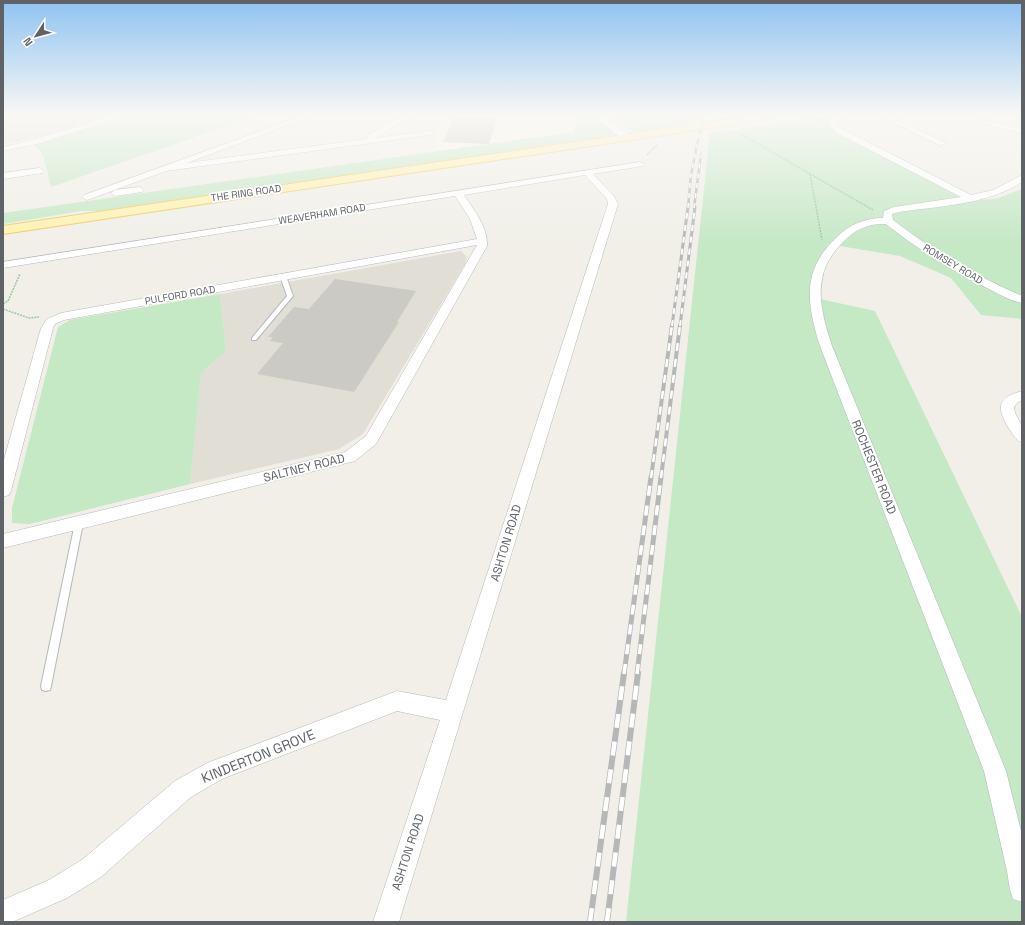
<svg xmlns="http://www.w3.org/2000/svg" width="1025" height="925" font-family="'Space Grotesk',sans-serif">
<rect width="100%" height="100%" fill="#f1efe8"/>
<!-- commercial -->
<path fill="#fef7e0" d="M447,116h130l-2,16 -135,19 -5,-8z"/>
<!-- education -->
<g fill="#e1ded6">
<path d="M3,116h110l-70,20 -40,8z"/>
<path d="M461,251l6,6 -2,7 -102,170 -24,15 -149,35 11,-111 25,-22 -6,-57z"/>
</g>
<!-- green -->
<g fill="#c5e8c5">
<path d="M130,116h126l-205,71 -8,-32 -9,-11z"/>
<path d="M577,116h16l19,14v4l-6,3 -73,12 -429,62h-23l-78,13v-11l571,-81z"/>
<path d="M612,116h82l-1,7 -54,8 -9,-2z"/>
<path d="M833,116l3,11 139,74 23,-3 24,-9v130l-41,-4 -30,-37 -51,-22 -72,-12 -8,55 55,12 147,306v305h-396l84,-789z"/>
<path d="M220,294l6,57 -25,22 -11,111 -160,40 -18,-1v-15l46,-181 12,-7z"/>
</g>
<!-- building -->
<g fill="#cccac5">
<path d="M455,116h43l-9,28 -46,-2z"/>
<path d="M335,279l81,12 -19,31h2l-45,70 -97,-18 26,-31 -13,-2 3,-4h-5l26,-30 15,2z"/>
</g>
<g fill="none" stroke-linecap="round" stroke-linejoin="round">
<!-- service casing -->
<g stroke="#b5b8bc" stroke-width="2">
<g id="service">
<path d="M283,274l3,2 7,20 -37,44h-4v-2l35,-42 -7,-20z"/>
<path d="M79,519l3,1 1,3 -32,163 -1,4 -4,1 -4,-1 -1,-4 34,-163 1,-3z"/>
</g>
</g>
<!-- minor casing -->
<g stroke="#b5b8bc" stroke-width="1">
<g id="minor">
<path d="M114,116h10l-87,28 -34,7v-4l29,-7z"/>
<path d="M302,116h10l-125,47 180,-24 1,-4 34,-19h9l-36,22 55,-7 4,2 -4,2 -264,36 -76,28 -3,1 -5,-3 2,-2z"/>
<path d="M838,116h10l-12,5 5,7 130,67 22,-5 29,-15v7c-35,23 -83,24 -123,30l-7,2 1,6c40,31 83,56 129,76v7c-11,-2 -21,-8 -31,-13 -38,-18 -73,-41 -105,-66 -16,-1 -31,5 -42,17 -33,32 -25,65 -12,105l174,425 16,64v67l-9,-3 -3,-9 -3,-19 -23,-100 -164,-425c-13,-42 -19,-75 16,-108 12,-13 29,-20 47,-20l1,-7 10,-4 67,-10 -126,-65 -7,-12z"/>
<path d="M880,116h9l57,27 -4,2h-3z"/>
<path d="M984,120l38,9v4l-38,-9z"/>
<path d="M640,162l4,2 -1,2 -50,8 21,22 4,8 -219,718h-26l67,-202 -43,-9 -175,68 -31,18 -90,80 -34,21 -55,24h-9v-22l46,-20 34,-21 92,-78 32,-18 190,-72 49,9 162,-496 -1,-5 -22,-24 -121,20c10,15 24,32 23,51l-111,198 -21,17 -352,87v-14l342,-82 21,-16 111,-191 -413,75 -9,4 -2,4 -42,163 -2,4 -6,2v-34l38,-135 6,-9 14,-6 416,-74 -7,-20 -15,-23 -452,72v-6z"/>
<path d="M40,168l4,3 -1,2 -40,6v-6z"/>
<path d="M139,187l3,1 1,2 -1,2 -27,4 -4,-3 4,-3z"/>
<path d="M1022,391v10l-4,1 -4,5 1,6 7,13v16c-7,-2 -10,-9 -14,-15 -12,-21 -10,-29 14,-36z"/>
</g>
</g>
<!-- tertiary casing -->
<g stroke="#b5b8bc" stroke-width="1">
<path id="tertiary" d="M593,116h10l28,21 -2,2h-6z"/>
</g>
<!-- primary casing -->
<g stroke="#f2c960" stroke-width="2">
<path id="primary" d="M752,116h24l-5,3 -768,115v-8z"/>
</g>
<!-- path -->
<g stroke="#9cc7a9" stroke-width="1.5" stroke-dasharray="2 1" stroke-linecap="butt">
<path d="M806,116l15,6"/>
<path d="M626,121l13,2"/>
<path d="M739,133l134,77"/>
<path d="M647,155l10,-10"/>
<path d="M810,174l12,66"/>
<path d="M3,304l5,-3 12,-27"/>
<path d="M3,309l26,9 10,-1"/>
</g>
<!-- service -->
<use href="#service" fill="#fff" fill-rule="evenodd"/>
<!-- minor -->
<use href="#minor" fill="#fff" fill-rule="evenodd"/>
<!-- tertiary -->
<use href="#tertiary" fill="#fff" fill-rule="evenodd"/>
<!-- primary -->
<use href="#primary" fill="#fff2af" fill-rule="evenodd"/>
<!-- rail-far4 casing -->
<g stroke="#b6b7b8" stroke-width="2.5">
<g id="rail-far4">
<path d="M688,208l3,-33 12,-59"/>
<path d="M694,208l7,-54"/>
</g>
</g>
<!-- rail-far3 casing -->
<g stroke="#b6b7b8" stroke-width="3">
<g id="rail-far3">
<path d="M672,326l16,-119"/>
<path d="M680,326l15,-119"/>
</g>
</g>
<!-- rail-far2 casing -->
<g stroke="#b6b7b8" stroke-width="4">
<g id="rail-far2">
<path d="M651,478l21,-153"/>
<path d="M661,478l19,-153"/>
</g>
</g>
<!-- rail-far1 casing -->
<g stroke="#b6b7b8" stroke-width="5">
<g id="rail-far1">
<path d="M624,674l27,-197"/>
<path d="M637,674l24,-197"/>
</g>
</g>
<!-- rail casing -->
<g stroke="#b6b7b8" stroke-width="6">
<g id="rail">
<path d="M590,922l34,-249"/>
<path d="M607,922l31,-249"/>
</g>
</g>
<!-- rail-far4 -->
<use href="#rail-far4" stroke="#fff" stroke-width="1.5" stroke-dasharray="5" stroke-linecap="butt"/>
<!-- rail-far3 -->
<use href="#rail-far3" stroke="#fff" stroke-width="2" stroke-dasharray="6" stroke-linecap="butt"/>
<!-- rail-far2 -->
<use href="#rail-far2" stroke="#fff" stroke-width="2.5" stroke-dasharray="8" stroke-linecap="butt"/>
<!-- rail-far1 -->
<use href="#rail-far1" stroke="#fff" stroke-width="3.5" stroke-dasharray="10" stroke-linecap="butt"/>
<!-- rail -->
<use href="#rail" stroke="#fff" stroke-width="4.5" stroke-dasharray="14" stroke-linecap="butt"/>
</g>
<!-- sky -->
<linearGradient id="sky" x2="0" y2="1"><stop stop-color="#8fc3f1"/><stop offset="0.47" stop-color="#f9f8f5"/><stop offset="1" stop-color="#f9f8f5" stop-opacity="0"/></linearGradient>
<rect width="1025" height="245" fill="url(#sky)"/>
<g text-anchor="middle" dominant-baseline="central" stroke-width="3.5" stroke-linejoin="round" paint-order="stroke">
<!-- far-street labels -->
<g font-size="10" fill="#5f6368" stroke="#fff">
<text transform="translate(246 193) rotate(-8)">THE RING ROAD</text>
<text transform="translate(322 214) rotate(-9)">WEAVERHAM ROAD</text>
<text transform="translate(953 264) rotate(31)">ROMSEY ROAD</text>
<text transform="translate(180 295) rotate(-10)">PULFORD ROAD</text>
</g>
<!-- street labels -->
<g font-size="12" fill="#5f6368" stroke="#fff">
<text transform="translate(874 467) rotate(68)">ROCHESTER ROAD</text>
<text transform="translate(304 468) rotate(-14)">SALTNEY ROAD</text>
<text transform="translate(506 543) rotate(-73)">ASHTON ROAD</text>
<text transform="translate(408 852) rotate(-72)">ASHTON ROAD</text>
</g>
<!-- near-street labels -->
<g font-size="14" fill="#5f6368" stroke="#fff">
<text transform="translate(258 756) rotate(-22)">KINDERTON GROVE</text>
</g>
</g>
<!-- border -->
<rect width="1025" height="925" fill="none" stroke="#5f6368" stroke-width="8"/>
<!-- north arrow -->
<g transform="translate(36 36) rotate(234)" stroke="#ffffff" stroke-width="3" paint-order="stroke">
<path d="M0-3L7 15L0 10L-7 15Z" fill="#5f6368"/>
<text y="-6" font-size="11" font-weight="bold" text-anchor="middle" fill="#5f6368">N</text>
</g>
</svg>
